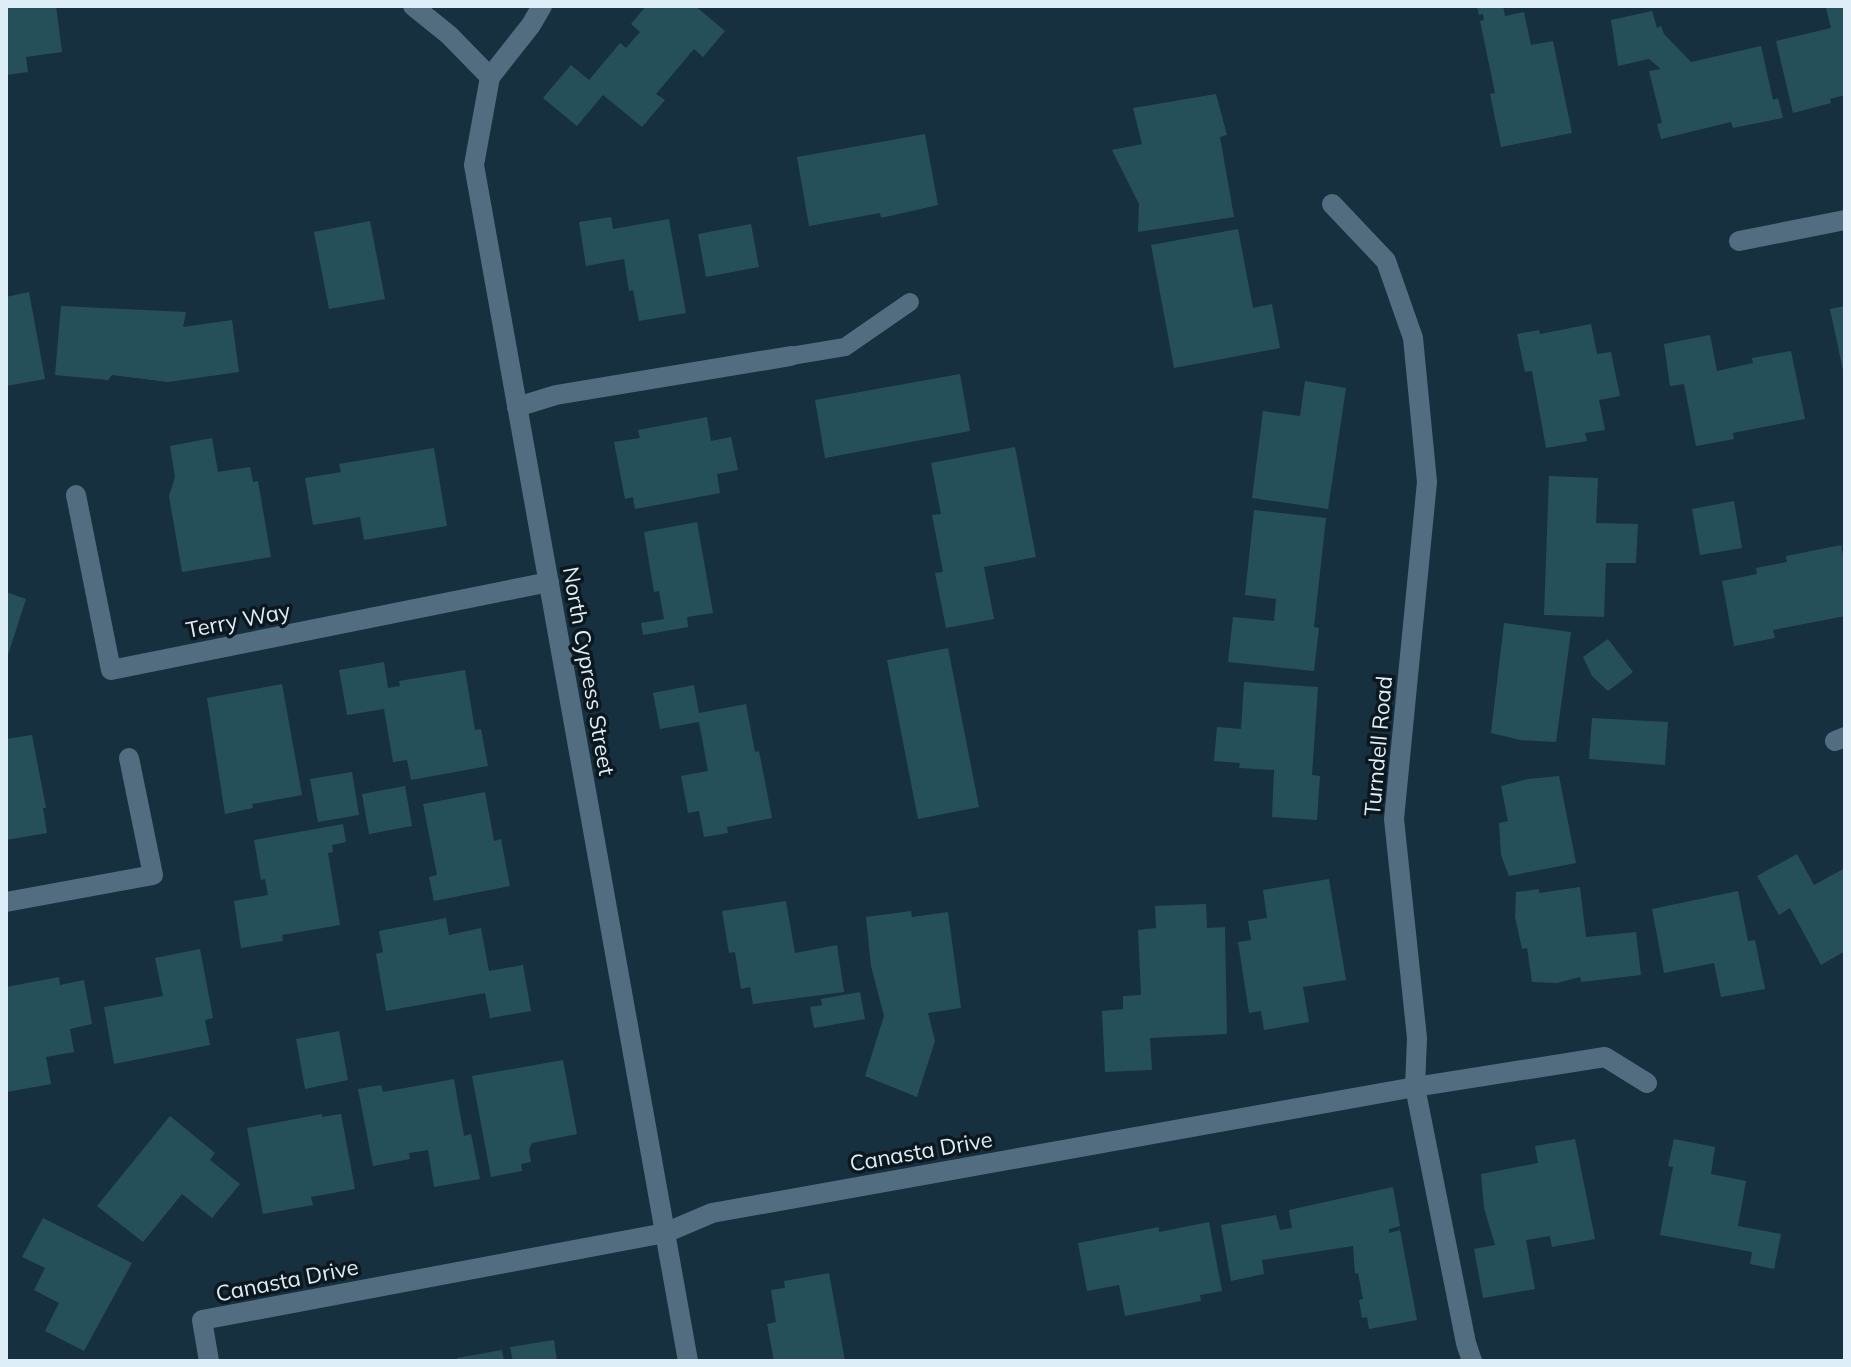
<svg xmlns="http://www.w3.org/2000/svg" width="1851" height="1367" font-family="Mulish,sans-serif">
<rect width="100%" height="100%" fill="#163040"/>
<!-- building -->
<g fill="#265059">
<path d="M6,6h50l6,46 -36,5 2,15 -22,3z"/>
<path d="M646,6h49l30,25 -22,26 -9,-8 -38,45 9,6 -23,27 -39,-32 -26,31 -34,-28 28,-33 18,15 31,-37 6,5 14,-16 -9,-8z"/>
<path d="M1477,6h26l2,10 19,-4 7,33 22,-4 19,92 -71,14 -11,-53 5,-1 -15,-72 4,-1 -1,-6 -4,1z"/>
<path d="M1837,6h8v89l-15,4 1,4 -38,10 -17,-72 55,-13 -5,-20z"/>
<path d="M1652,11l5,17 4,-2 3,8 27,28 70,-16 12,54 5,-2 5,20 -50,10 -2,-6 -70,17 -4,-15 5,-1 -13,-52 12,-2 -12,-10 -31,7 -7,-46z"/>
<path d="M1216,94l11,41 -7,2 14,80 -96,15 1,-28 -27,-54 30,-6 -9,-36z"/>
<path d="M925,134l13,71 -57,13 -1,-5 -71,13 -12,-69z"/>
<path d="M611,217l2,12 56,-10 17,94 -47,8 -6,-31 -4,1 -5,-32 -38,7 -7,-44z"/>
<path d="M370,221l15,78 -56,10 -15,-77z"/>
<path d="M751,224l8,43 -53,10 -8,-43z"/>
<path d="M1238,229l15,79 19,-4 8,44 -106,20 -23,-123z"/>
<path d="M29,292l16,87 -39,7v-89z"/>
<path d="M61,306l125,6 -3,15 49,-7 7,52 -71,10 -56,-7 -4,5 -53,-5z"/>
<path d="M1845,306v69h-1l-14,-66z"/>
<path d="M1591,324l6,30 14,-2 9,44 -21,4 6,30 -20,3 2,8 -41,7 -14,-77 -7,1 -8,-38 22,-4 1,4z"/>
<path d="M1710,335l7,36 36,-8 -1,-5 39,-7 14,68 -72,14 1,6 -38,7 -12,-62 -14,2 -6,-42z"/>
<path d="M960,374l10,57 -145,27 -10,-58z"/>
<path d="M1305,381l41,7 -18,121 -76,-11 11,-87 37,5z"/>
<path d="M707,417l4,24 20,-4 7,33 -21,4 3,19 -85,16 -2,-12 -8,2 -11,-57 26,-4 -2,-8z"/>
<path d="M212,438l6,34 32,-5 3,15 5,-1 13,76 -89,15 -13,-76 6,-19 -5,-31z"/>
<path d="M1015,447l21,110 -52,10 10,52 -48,9 -11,-55 8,-1 -11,-57 9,-1 -10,-51z"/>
<path d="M434,448l13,78 -83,14 -4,-23 -47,8 -8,-47 36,-6 -2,-8z"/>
<path d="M1549,476l49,2 -2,45 42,1 -2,39h-30l-2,54 -60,-2z"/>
<path d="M1734,501l8,47 -42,7 -8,-46z"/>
<path d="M1254,510l72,8 -12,109 5,1 -5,43 -86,-9 5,-45 41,4 2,-22 -31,-4z"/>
<path d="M697,522l16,91 -26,4 1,10 -45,8 -2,-12 23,-4 -5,-28 -5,1 -10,-60z"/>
<path d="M1841,545l4,22v49l-72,14 2,8 -41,8 -12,-65 35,-7 -1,-6 31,-6 -1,-6z"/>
<path d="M6,592l20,7 -19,59h-1z"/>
<path d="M1504,623l67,9 -15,110 -36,-2 -29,-7z"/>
<path d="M1608,639l25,33 -25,19 -16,-15 -9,-19z"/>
<path d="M948,648l31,159 -61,12 -31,-159z"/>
<path d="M384,662l4,26 12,-2 -1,-5 66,-11 10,60 6,-1 7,37 -77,14 -4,-20 -14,2 -9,-53 -37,6 -8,-45z"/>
<path d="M1244,682l74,5 -6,88 8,1 -3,44 -45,-3 2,-47 -35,-2 1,-5 -26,-2 3,-34 24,2z"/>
<path d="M282,684l20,111 -50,9 1,4 -28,6 -18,-116z"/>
<path d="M694,685l5,28 47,-9 9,48 4,-1 13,67 -45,9 1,6 -24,4 -5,-26 -11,2 -7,-37 27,-5 -9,-49 -39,7 -7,-36z"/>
<path d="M1592,718l76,4 -3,43 -76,-6z"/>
<path d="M32,735l14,73h-3l4,25 -41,7v-101z"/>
<path d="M352,772l7,43 -41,7 -8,-43z"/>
<path d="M1559,776l17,87 -67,13 -8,-21 -2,-32 9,-2 -7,-35 27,-7z"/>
<path d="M405,786l7,40 -43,8 -7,-40z"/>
<path d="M485,792l9,49 7,-2 9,47 -76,15 -5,-24 8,-2 -14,-71z"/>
<path d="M343,824l3,18 -14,3 1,7 -5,1 12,72 -58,10 1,6 -42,7 -7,-47 34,-6 -3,-16 -4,1 -7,-40z"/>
<path d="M1797,854l17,31 31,-17v83l-24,14 -31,-57 -11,7 -22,-39z"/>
<path d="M1329,879l17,101 -43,7 6,35 -45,8 -3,-19 -12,2 -11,-71 13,-2 -3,-19 19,-3 -4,-28z"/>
<path d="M1580,887l6,50 50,-5 5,43 -60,7 -1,-5 -23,6 -25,-1 -5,-34 -5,1 -7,-32 1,-25 23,-3v4z"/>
<path d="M1738,891l10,50 7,-1 10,49 -44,8 -7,-34 -50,10 -12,-64z"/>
<path d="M786,901l9,52 42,-8 7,47 -91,12 -3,-17 -9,2 -6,-37 -6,1 -7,-42z"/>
<path d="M1206,904l1,24 18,-1 2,107 -77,4 2,32 -47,2 -3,-61 21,-2v-13l18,-1 -3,-65 18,-2 -1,-22z"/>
<path d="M911,911l1,6 36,-5 13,96 -33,5 7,28 -18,56 -52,-21 19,-60 -13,-50 -5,-49z"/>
<path d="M446,918l3,17 32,-7 8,43 34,-6 8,46 -41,7 -5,-25 -99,18 -10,-57 7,-2 -4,-21z"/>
<path d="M200,949l13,69 -8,2 5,25 -96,19 -10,-57 59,-11 -8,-38z"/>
<path d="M59,977l1,8 24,-5 8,44 -22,5 4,23 -28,5 5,27 -44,8 -1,-105z"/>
<path d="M860,992l5,27 -51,9 -4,-21 12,-2 -1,-6z"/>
<path d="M339,1031l9,49 -43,9 -9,-50z"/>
<path d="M563,1060l14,74 -45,9 -3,7 2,12 -10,2 1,7 -31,6 -19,-101z"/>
<path d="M454,1079l10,57 7,-2 9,45 -46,8 -6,-37 -19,3 1,6 -37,7 -15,-77 23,-4 2,7z"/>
<path d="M322,1114v3l19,-3 14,75 -44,8 2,8 -50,9 -16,-86z"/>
<path d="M170,1116l45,37 -5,7 30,24 -28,34 -30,-24 -39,48 -46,-36z"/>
<path d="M1575,1139l20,100 -43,8 -2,-11 -24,4 9,49 -52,9 -9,-49 21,-4 -11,-37 -3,-34 57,-11 -3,-17z"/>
<path d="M1674,1139l41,8 -4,27 35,7 -8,45 43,8 -7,35 -24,-5 2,-12 -92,-17 13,-68 -5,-1z"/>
<path d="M1393,1187l7,39 -11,3v4l11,-3 17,90 -48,9 -2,-12 -5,1 -3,-18 4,-1 -5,-26 -3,1 -2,-28 -91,14 2,14 -33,7 -10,-56 55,-10 4,15 12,-2 -3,-18z"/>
<path d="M43,1218l89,45 -48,88 -39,-20 14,-28 -25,-13 11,-22 -23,-11z"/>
<path d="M1209,1222l13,69 -22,4 1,6 -76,15 -6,-31 -32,6 -9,-48 81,-16v5z"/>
<path d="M829,1273l16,88h-71l-7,-37 9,-2 -5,-32 14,-2 -1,-7z"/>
<path d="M554,1340l3,21h-44l-3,-14z"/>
<path d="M502,1350l2,11h-47v-3z"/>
</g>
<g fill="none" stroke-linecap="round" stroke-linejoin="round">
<!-- lane -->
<path stroke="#516d7f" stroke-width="18" d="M791,356l54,-9 65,-45"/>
<!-- street -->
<g stroke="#516d7f" stroke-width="20">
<path d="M413,6l36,29 41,42 41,-52 11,-19"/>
<path d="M1332,204l54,57 27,77 14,144 -33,337 23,219 -2,49 51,256 6,18"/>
<path d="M1739,241l106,-21"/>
<path d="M517,407l39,-12 235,-39"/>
<path d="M76,495l35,175 438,-88"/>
<path d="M1835,741l10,-4"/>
<path d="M6,902l147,-27 -24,-117"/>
<path d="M209,1361l-7,-41 463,-87 47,-20 703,-126 190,-30 42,26"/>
</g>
<!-- secondary -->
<path stroke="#516d7f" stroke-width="20" d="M490,77l-16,88 214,1196"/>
</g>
<g text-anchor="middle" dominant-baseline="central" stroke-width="7" stroke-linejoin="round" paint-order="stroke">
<!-- street labels -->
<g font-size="22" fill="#deeef8" stroke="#0c171e">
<text transform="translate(238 620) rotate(-11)">Terry Way</text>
<text transform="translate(589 671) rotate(80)">North Cypress Street</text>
<text transform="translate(1378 746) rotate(-85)">Turndell Road</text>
<text transform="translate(921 1151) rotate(-10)">Canasta Drive</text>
<text transform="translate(287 1280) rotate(-11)">Canasta Drive</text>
</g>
</g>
<!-- border -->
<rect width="1851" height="1367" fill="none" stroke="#deeef8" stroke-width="16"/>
</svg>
